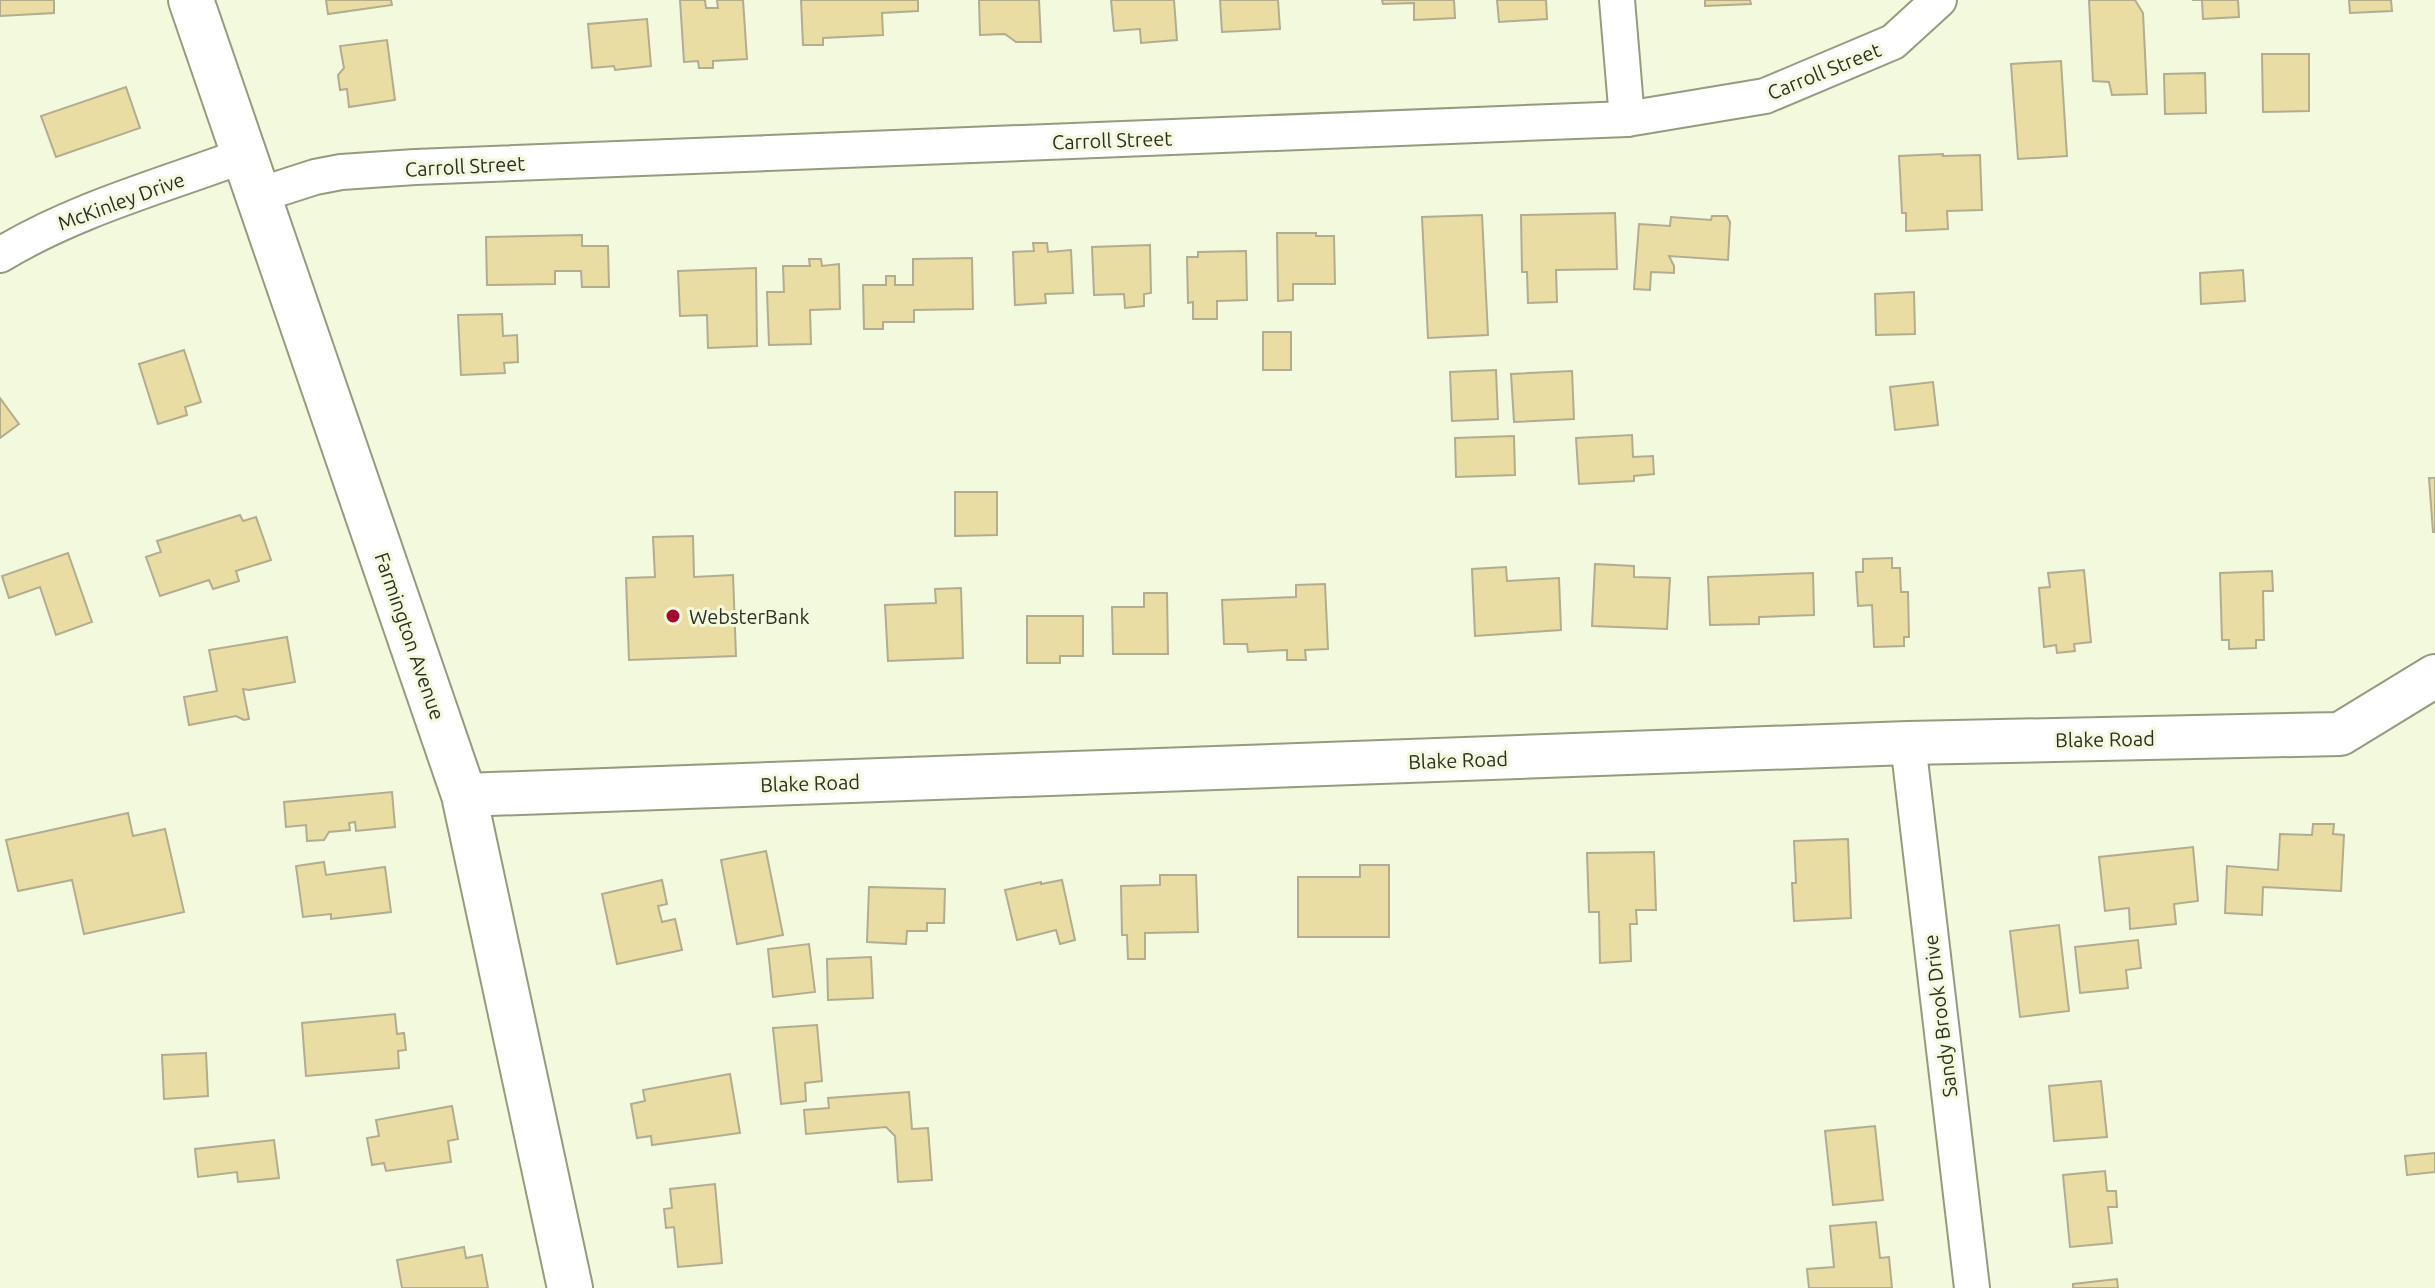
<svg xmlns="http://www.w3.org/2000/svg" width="2435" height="1288" font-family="Ubuntu,sans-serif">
<rect width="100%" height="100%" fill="#f3f9dc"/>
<!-- building -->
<g fill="#eadda3" stroke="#b2ac90" stroke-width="2">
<path d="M0,0h54v13l-54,3z"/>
<path d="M326,0h65l1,5 -64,9z"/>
<path d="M680,0h25l1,8h12l-1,-8h26l4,59 -34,2v7h-14l-1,-7 -14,1z"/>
<path d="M801,0h117v11l-36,2 1,22 -60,3v7h-20z"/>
<path d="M979,0h60l2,42h-25l-11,-8 -25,1z"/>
<path d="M1111,0h63l3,40 -36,3 -1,-14 -26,2z"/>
<path d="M1220,0h58l2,29 -58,3z"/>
<path d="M1382,0h72l1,18 -41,2v-17l-31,1z"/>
<path d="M1497,0h49l1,19 -48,3z"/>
<path d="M1705,0h45l1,4 -46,2z"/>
<path d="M2089,0h46l8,13 4,81 -35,1 -3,-13 -16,-1z"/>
<path d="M2192,0h46l1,17 -36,2 -1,-19z"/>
<path d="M2349,0h42l1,11 -42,2z"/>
<path d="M647,19l4,47 -36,4 -1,-4 -22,2 -4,-44z"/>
<path d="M387,40l8,60 -46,7 -2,-18 -7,1 -2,-15 6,-7 -4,-22z"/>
<path d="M2262,54h47v57l-46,1z"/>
<path d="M2061,61l6,95 -49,3 -7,-95z"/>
<path d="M2205,73l1,40 -41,1 -1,-40z"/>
<path d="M126,87l14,41 -84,29 -15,-41z"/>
<path d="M1943,154v2l37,-1 2,55 -35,1 1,18 -42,2v-18h-4l-3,-57z"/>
<path d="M1615,213l2,56 -61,1 1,32 -29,1 -1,-31h-5l-1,-57z"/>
<path d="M1482,215l6,120 -60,3 -6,-121z"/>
<path d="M1712,216h15l3,6 -2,38 -59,-4 5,10v7l-23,-1 -1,18 -16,-1 5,-65 31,2 1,-9 40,3z"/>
<path d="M1277,233h39v3h18l1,48h-42v16l-15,1z"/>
<path d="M582,235v11h26l1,41h-27l-1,-16h-26v13l-68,1 -1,-48z"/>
<path d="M1033,243h14l1,9 23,-2 2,43 -28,1 1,9 -31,2 -2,-53 21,-1z"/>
<path d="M1150,245l1,48 -7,1v12l-19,2 -1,-14 -30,1 -2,-48z"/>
<path d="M1246,251l1,49 -30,1v18h-24v-17l-5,1 -1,-46h11v-5z"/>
<path d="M972,258l1,51 -59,1v12h-31v7h-19l-1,-44h23v-9h9v9h18v-26z"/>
<path d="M809,259h12l1,7 17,-2 1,45 -30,1 1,34 -42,1 -2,-53h17l-1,-26h27z"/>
<path d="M756,268l1,78 -49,2 -1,-33 -27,1 -2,-45z"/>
<path d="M2243,270l2,31 -44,3 -1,-31z"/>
<path d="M1914,292l1,42 -39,1 -1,-41z"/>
<path d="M502,314l1,22 14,-1 1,27 -14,1 1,10 -44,2 -3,-60z"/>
<rect x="1263" y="332" width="28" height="38"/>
<path d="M184,350l17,52 -16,5 2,8 -29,9 -19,-60z"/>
<path d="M1496,370l2,49 -46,2 -2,-49z"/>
<path d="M1572,371l2,48 -60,3 -3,-48z"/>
<path d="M1933,382l5,43 -43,5 -5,-43z"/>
<path d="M0,398l19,26 -19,14z"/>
<path d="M1632,435l1,22 20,-1 1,18 -20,2v5l-55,3 -3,-46z"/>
<path d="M1514,436l1,39 -59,2 -1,-39z"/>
<path d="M2429,478h6v54h-2z"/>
<path d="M955,492h42v43l-42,1z"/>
<path d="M240,515l3,6 13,-4 15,43 -35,11 3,10 -26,8 -4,-9 -49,16 -14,-39 15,-5 -4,-11z"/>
<path d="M693,536l1,41 39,-2 3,81 -107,4 -3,-82 29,-1 -2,-40z"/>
<path d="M68,553l24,69 -36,13 -16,-48 -31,11 -7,-22z"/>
<path d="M1892,558v10h8l1,24h7l1,45h-5v9l-30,1 -2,-42 -14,1 -2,-34h7v-13z"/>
<path d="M1595,564l39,2v11l36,1 -3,51 -75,-3z"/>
<path d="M1506,567l1,14 52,-3 2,52 -86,6 -3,-67z"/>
<path d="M2084,570l7,72 -17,2 1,7 -18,2 -1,-8 -12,2 -5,-59 11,-1 -2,-14z"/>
<path d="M2272,571l1,20h-10l1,49h-8v8l-27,1v-9h-7l-2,-67z"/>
<path d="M1813,573l1,42 -55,2v7l-49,1 -2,-48z"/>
<path d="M1325,584l3,65 -23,1 1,10h-19v-10l-39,2 -1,-8h-23l-2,-44 74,-3v-12z"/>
<path d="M961,588l2,70 -75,3 -3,-56 51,-2 -1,-14z"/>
<path d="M1144,593h23l1,61h-55l-1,-47h32z"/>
<path d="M1027,616h56v40h-23v7h-33z"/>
<path d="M287,637l8,45 -46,8 -6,-1 6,30 -5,1 -8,-4 -47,9 -5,-28 33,-6 -8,-41z"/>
<path d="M392,792l3,35 -39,4 -1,-9 -6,1 1,7 -21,2 -5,8 -17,1 -1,-16 -20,2 -2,-25z"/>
<path d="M128,813l5,23 32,-7 19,83 -100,22 -12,-54 -54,11 -12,-51z"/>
<path d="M2313,824h21l-1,10 11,1 -3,56 -78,-4 -1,28 -37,-2 2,-47 51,4 2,-36 32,1z"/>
<path d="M1848,839l3,79 -57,3 -2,-38h4l-2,-42z"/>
<path d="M2193,847l5,54 -24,3 2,20 -46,5 -1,-21 -24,3 -6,-54z"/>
<path d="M766,851l17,84 -46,9 -16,-84z"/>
<path d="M1654,852l2,58h-20l1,14h-7l1,37 -31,2 -1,-51h-10l-2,-59z"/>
<path d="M324,862l2,13 59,-8 6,45 -60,7v-5l-28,3 -7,-51z"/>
<path d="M1360,865h29v72h-91v-60h62z"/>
<path d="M1160,875h36l2,57 -53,1v26h-17l-1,-24h-5l-1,-49 39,-1z"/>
<path d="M662,880l5,24 -9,2 4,16 13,-3 7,31 -65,14 -15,-70z"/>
<path d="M1062,880l13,60 -15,4 -4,-14 -39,10 -12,-50 36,-8v2z"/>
<path d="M869,887l76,2 -1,34h-17v8h-20l-1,13 -39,-2z"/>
<path d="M2059,925l10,86 -49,6 -10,-86z"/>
<path d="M2138,940l3,28 -15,2 2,18 -48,5 -5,-46z"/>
<path d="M809,944l6,48 -42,5 -5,-48z"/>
<path d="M871,957l2,41 -45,2 -1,-41z"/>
<path d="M395,1014l2,20 7,-1 2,17 -8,1 1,17 -93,8 -4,-53z"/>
<path d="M817,1025l5,56 -17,2 1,18 -25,3 -8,-76z"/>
<path d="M206,1053l2,43 -44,3 -2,-44z"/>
<path d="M730,1074l10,59 -88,12 -1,-9 -14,2 -6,-34 14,-3 -2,-11z"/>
<path d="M2101,1081l6,56 -53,4 -5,-55z"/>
<path d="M909,1092l3,37 16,-1 4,52 -34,2 -3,-46 -9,-9 -80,7 -2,-24 25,-2 -1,-10z"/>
<path d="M452,1106l6,33 -10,2 3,21 -65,9 -2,-8 -12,2 -5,-27 12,-2 -3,-16z"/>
<path d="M1875,1126l8,74 -50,5 -8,-74z"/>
<path d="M274,1140l5,38 -41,4 -1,-10 -39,5 -3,-28z"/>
<path d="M2435,1153v19l-28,3 -2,-19z"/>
<path d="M2105,1171l2,20h9l1,16h-9l4,36 -42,4 -7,-72z"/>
<path d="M715,1184l7,79 -44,4 -4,-40 -8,1 -2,-19 8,-1 -2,-19z"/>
<path d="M1876,1222l4,36 9,-1 3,31h-83l-2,-19 27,-2 -4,-41z"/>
<path d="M464,1247l2,11 16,-3 6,33h-86l-5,-28z"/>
<path d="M2117,1279l1,9h-45v-4z"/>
</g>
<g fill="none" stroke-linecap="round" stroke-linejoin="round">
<!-- minor casing -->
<g stroke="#959b7f" stroke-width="38">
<g id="minor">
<path d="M1617,0l10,119"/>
<path d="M259,195l56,-18 26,-5 74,-5 1212,-48 138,-23 128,-54 46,-42"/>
<path d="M0,255c76,-46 162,-69 245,-100"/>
<path d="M1908,743l64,545"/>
</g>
</g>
<!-- tertiary casing -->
<g stroke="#959b7f" stroke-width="46">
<path id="tertiary" d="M464,795l1444,-52 432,-9 95,-58"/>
</g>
<!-- secondary casing -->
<g stroke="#959b7f" stroke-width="48">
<path id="secondary" d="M191,0l273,795 106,493"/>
</g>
<!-- minor -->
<use href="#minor" stroke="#fff" stroke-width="34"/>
<!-- tertiary -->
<use href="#tertiary" stroke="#fff" stroke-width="42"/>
<!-- secondary -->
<use href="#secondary" stroke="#fff" stroke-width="44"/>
</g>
<!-- markers -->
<circle fill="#a4072e" stroke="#f3f9dc" stroke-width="3" cx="673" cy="616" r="8"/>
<g text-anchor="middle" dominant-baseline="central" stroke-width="6" stroke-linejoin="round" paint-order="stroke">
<!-- street labels -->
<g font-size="20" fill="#2d2f24" stroke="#f3f9dc">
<text transform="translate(1824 71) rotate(-22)">Carroll Street</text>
<text transform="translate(1112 140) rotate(-2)">Carroll Street</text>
<text transform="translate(465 166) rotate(-3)">Carroll Street</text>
<text transform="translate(121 201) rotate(-20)">McKinley Drive</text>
<text transform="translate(410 636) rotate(71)">Farmington Avenue</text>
<text transform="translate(2105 739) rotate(-1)">Blake Road</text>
<text transform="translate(1458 760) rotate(-2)">Blake Road</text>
<text transform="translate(810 783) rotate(-2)">Blake Road</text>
<text transform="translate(1940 1016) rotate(-97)">Sandy Brook Drive</text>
</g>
<!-- poi labels -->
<g font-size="20" fill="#2d2f24" stroke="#f3f9dc" text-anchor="start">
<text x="689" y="616">WebsterBank</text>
</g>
</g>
</svg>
